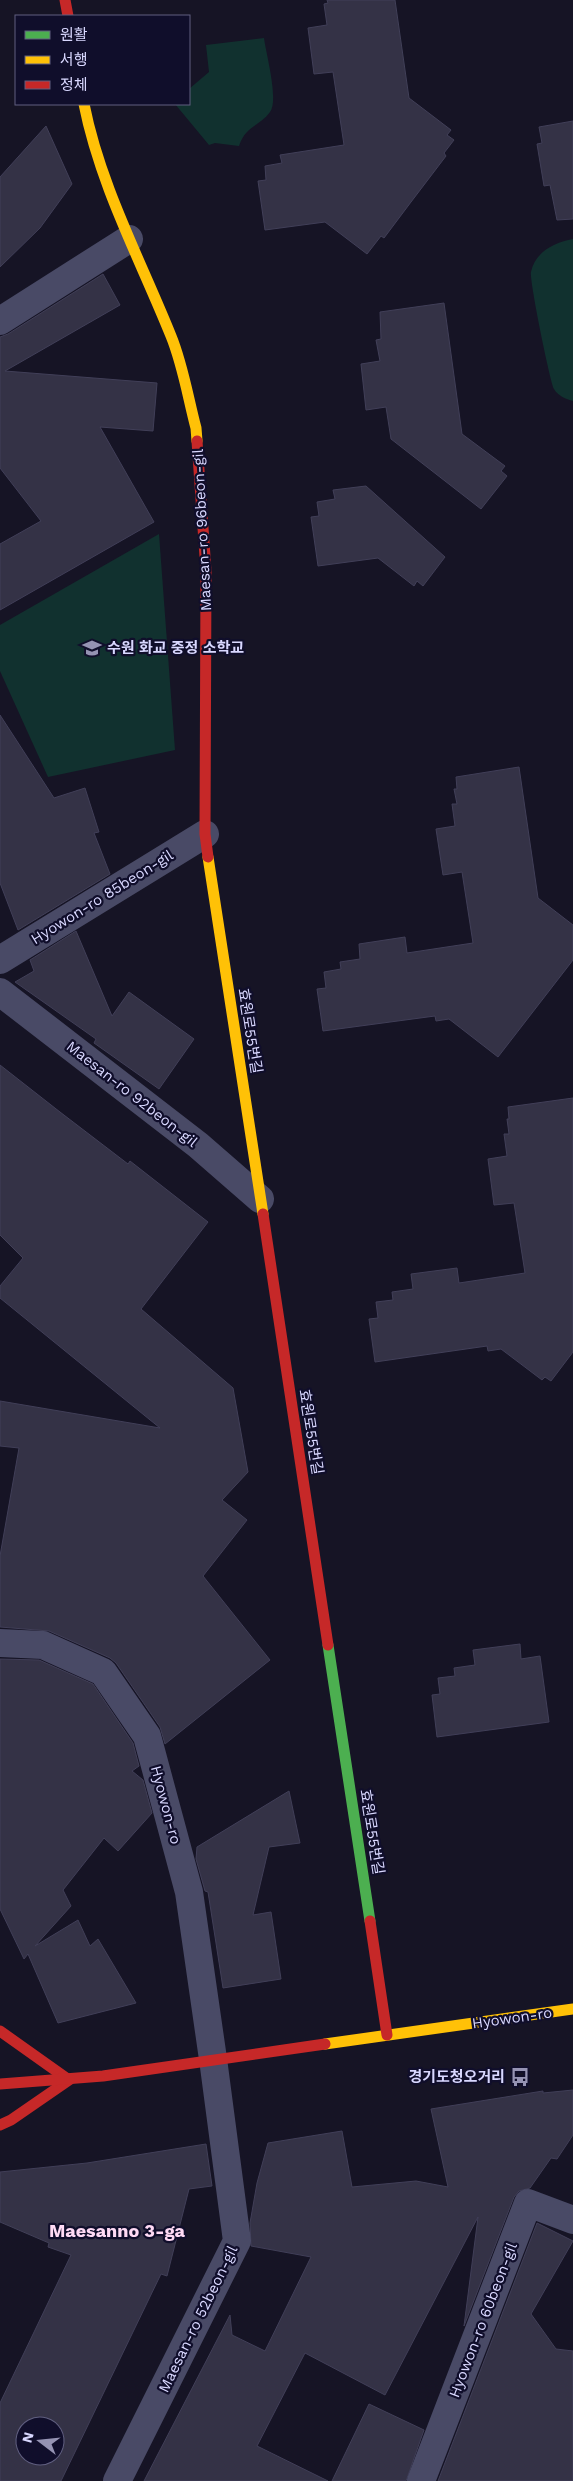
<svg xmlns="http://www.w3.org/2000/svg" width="573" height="2481" font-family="'Work Sans','Noto Sans KR',sans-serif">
<rect width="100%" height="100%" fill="#161425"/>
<!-- green -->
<g fill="#11312f">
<path d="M264,38c2,16 15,62 6,74 -11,15 -24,13 -31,34l-24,-3 -6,2 -34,-41h14v-15l20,-17 -3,-27z"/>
<path d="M573,239v162c-7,-2 -15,-5 -19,-12 -4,-8 -25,-110 -23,-117 4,-20 24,-30 42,-33z"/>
<path d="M159,534l16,216 -127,27 -48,-106v-46z"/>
</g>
<!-- building -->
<g fill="#343246" stroke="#413f58" fill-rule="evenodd">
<path d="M327,0h68l14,98 42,32 -4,5 7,5 -10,13 2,3 -35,46 -27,36 -3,-2 -14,18 -42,-32 -60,8 -7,-49 8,-1 -1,-14 17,-3 -2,-8 64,-10 -11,-73 -19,2 -6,-46 19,-3 -3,-21 4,-1z"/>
<path d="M573,121v98l-16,1 -7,-35 -6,1 -7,-42 5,-1 -3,-16z"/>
<path d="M46,126l26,58 -32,44 -40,39v-90z"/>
<path d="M103,274l17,31 -115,66 152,12 -4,48 -53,-4 54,95 -154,88v-66l41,-23 -41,-53v-131l8,-3z"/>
<path d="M444,303l18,131 43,32 -4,5 6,5 -26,33 -90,-70 -5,-32 -20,3 -5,-46 19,-3 -4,-21 5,-1 -1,-27z"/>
<path d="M366,486l79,71 -22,29 -6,-5 -3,5 -36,-28 -60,8 -7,-49 8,-1 -2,-14 18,-3 -2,-9z"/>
<path d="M0,715l54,83 31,-10 14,44 -5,1 16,41 -92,56 -18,-47z"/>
<path d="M519,767l19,131 35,27v35l-75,97 -49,-38 -13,2 -1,-5 -112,15 -6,-42 9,-1 -2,-16 17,-3 -1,-7 20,-3 -1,-15 46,-7 2,16 66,-10 -11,-71 -19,3 -7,-46 19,-3 -3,-22h5l-3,-15h3l-1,-12z"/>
<path d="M76,931l36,85 17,-24 65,47 -35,50 -65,-46 2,-4 -81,-57 19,-11 -4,-11z"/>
<path d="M0,1065l60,47 68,52 2,-3 78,61 -67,87 92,79 15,84 -26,28 25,20 -44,56 67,84 -105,84 -5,-17 -44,-64 -6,-5 -61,-27 -49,-4v-71l19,-108 -19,-2v-45l160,27 -160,-130v-12l23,-28 -23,-23z"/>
<path d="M573,1098v254l-22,29 -6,-4 -3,3 -41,-31 -13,2 -1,-5 -112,16 -6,-43 9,-1 -2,-16 17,-2 -1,-8 21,-3 -2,-15 46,-6 2,15 66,-10 -11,-70 -20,2 -6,-46 19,-3 -3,-22h5l-2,-15h2l-1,-12z"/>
<path d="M520,1644l1,15 19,-3 9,66 -112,15 -5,-42 8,-1 -2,-16 17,-2 -1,-8 21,-3 -2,-15z"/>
<path d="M0,1659l39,1 54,24 40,59 6,23 -7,5 11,9 9,33 -34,38 -14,-13 -41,52 8,16 -36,40 43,-26 12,26 8,-7 38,64 -78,20 -30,-69 -4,5 -24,-50z"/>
<path d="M289,1791l11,52 -31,4 -16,68 18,-3 10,67 -58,9 -15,-96 -3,-1 -9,-32 1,-12z"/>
<path d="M573,2090v45l-16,24 -6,-1 -21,30 -11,3 -5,6 -50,129 14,-109 -93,178 -80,-42 -48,93 71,35h-184l86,-166 2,20 33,16 46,-94 -60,-11 -1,-23 7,-40 11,-40 74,-12 10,56 64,-6 32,6 -17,-78 112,-18v2z"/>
<path d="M206,2144l6,42 -23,3 -22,87 -6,-2 -100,207h-61v-78l71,-148 -23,-8 1,-4 -49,-21v-50l87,-9zM25,2426h30v30h-30z"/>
<path d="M537,2223l36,18 -42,73 25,35 17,2v130h-135z"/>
<path d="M369,2404l55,26 -18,51h-74z"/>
</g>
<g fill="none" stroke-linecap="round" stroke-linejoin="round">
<!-- street -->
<g stroke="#494a66" stroke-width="28">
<path d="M0,321l129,-82"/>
<path d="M0,960l205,-126"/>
<path d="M0,992l198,153 62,54"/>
<path d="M0,1643l43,2 60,27 44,64 42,156 24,167 24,182 -120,240"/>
<path d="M421,2481l107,-278 45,17"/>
</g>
<!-- fast -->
<path stroke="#4caf50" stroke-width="11" d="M328,1645l42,276"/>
<!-- slow -->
<g stroke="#ffc107" stroke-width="11">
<path d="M84,104c16,81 56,155 87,232 12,29 17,62 25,92l1,13"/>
<path d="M208,857l55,357"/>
<path d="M325,2044l248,-35"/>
</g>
<!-- jam -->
<g stroke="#c62828" stroke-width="11">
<path d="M65,0l3,16"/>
<path d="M197,441l9,130 -1,263 3,23"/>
<path d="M263,1214l65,431"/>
<path d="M370,1921l17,114"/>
<path d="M0,2031l69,49 -58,40 -11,5"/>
<path d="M0,2084l103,-8 222,-32"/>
</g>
</g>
<!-- icons -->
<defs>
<g id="school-bare" transform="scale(1.5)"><path d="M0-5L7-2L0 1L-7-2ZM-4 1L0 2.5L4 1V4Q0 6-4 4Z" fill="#9593b3" stroke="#100e2b" stroke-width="2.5" paint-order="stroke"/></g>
<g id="bus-bare" transform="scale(1.5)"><path d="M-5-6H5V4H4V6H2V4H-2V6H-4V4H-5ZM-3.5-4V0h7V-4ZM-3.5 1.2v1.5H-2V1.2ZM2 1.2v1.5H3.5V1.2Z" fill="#9593b3" stroke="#100e2b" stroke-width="2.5" paint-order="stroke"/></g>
</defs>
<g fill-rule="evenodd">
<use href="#school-bare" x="92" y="648"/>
<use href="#bus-bare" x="520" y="2077"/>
</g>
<g text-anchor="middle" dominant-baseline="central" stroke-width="4.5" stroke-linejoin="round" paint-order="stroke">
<!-- street labels -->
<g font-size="15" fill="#d9d8ff" stroke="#100e2b">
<text transform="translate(202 530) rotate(-93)">Maesan-ro 96beon-gil</text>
<text transform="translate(102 897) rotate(-32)">Hyowon-ro 85beon-gil</text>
<text transform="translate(250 1031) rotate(81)">효원로55번길</text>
<text transform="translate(132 1094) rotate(38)">Maesan-ro 92beon-gil</text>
<text transform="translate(311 1432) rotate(81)">효원로55번길</text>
<text transform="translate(166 1805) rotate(75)">Hyowon-ro</text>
<text transform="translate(372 1832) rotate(81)">효원로55번길</text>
<text transform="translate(512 2018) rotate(-8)">Hyowon-ro</text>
<text transform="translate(198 2319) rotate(-64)">Maesan-ro 52beon-gil</text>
<text transform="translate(483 2320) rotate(-69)">Hyowon-ro 60beon-gil</text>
</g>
<!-- poi labels -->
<g font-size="15" font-weight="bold" fill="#d9d8ff" stroke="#100e2b" text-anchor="start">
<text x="107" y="648">수원 화교 중정 소학교</text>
<text x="505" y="2077" text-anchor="end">경기도청오거리</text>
</g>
<!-- quarter labels -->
<g font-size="18" font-weight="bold" fill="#ffdaf5" stroke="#100e2b">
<text x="117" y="2230">Maesanno 3-ga</text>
</g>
</g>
<!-- legend -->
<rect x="15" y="15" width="175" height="90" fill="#100e2b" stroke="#605f80"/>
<rect x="25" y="31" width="25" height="8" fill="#4caf50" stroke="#605f80"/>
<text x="60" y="40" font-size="15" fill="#d9d8ff">원활</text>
<rect x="25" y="56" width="25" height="8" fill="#ffc107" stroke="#605f80"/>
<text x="60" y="65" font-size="15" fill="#d9d8ff">서행</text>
<rect x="25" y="81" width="25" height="8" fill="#c62828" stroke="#605f80"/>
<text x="60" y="90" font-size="15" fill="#d9d8ff">정체</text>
<!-- north arrow -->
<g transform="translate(40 2441) rotate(286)"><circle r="24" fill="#100e2b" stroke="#605f80"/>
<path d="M0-4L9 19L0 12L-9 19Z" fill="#9593b3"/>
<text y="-8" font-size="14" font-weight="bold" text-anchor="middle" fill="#d9d8ff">N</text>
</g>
</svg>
